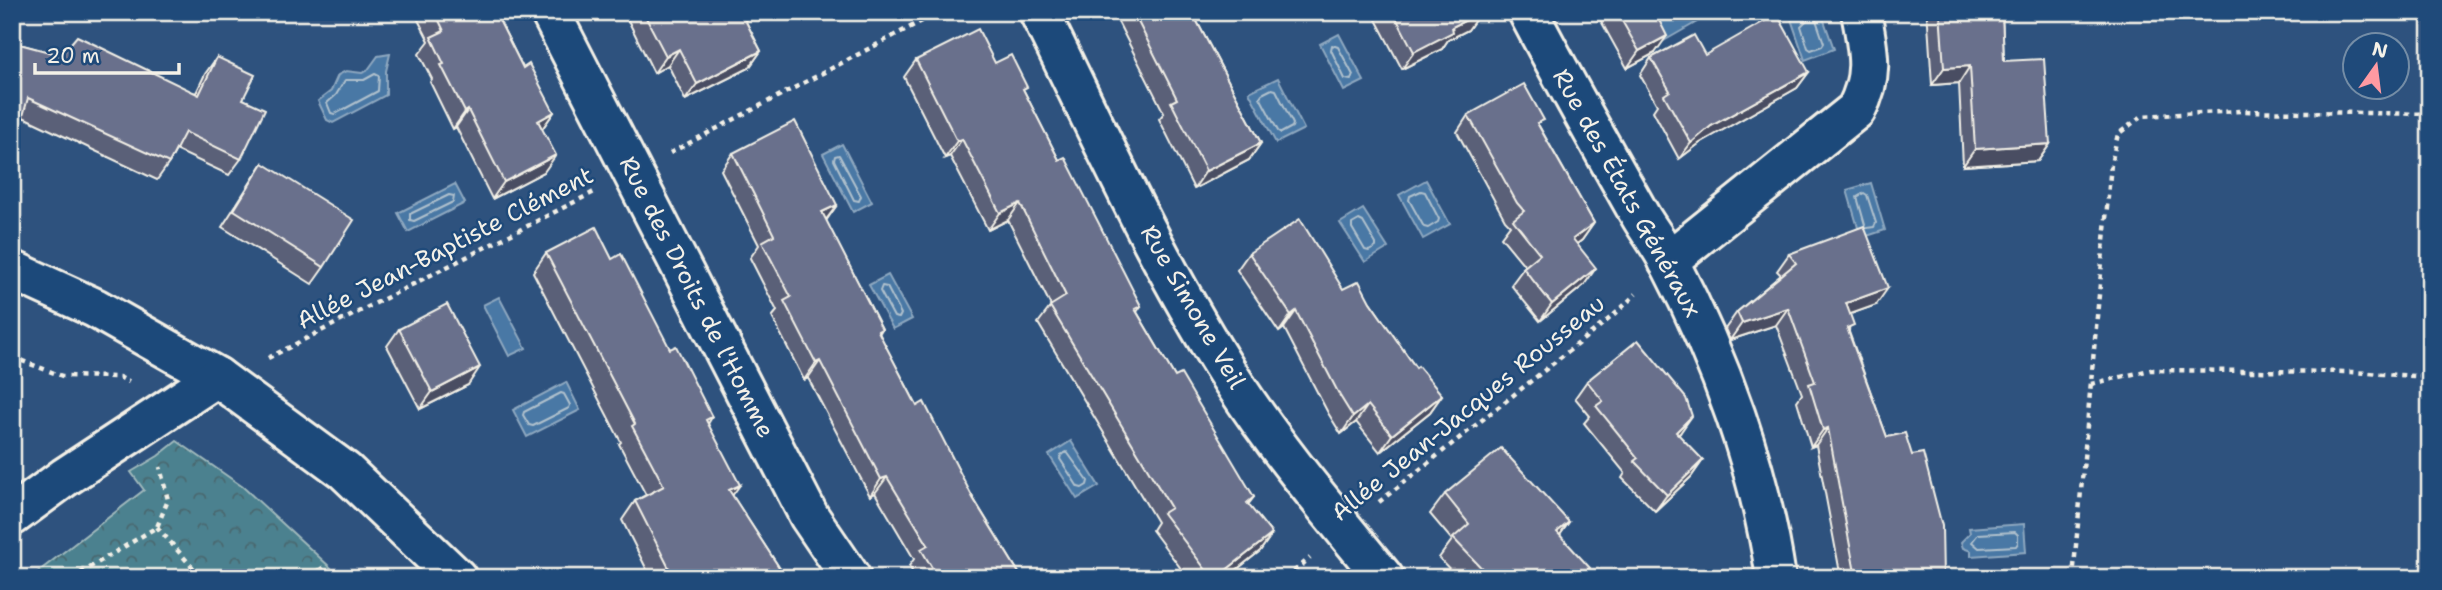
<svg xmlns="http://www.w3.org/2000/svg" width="2442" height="590" font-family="'Shantell Sans',sans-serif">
<defs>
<pattern id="park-crowns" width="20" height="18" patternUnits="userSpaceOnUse" patternTransform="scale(1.75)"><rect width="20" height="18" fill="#4b818f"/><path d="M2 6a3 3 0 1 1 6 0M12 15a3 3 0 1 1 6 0" fill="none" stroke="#4a676e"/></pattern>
</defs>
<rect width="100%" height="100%" fill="#2e527e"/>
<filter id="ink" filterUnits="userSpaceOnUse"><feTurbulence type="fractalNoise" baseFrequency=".0143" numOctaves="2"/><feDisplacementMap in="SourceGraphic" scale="14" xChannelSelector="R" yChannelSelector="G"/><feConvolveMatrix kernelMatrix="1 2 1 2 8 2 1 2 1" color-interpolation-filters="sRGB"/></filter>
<g filter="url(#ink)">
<!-- park -->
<path fill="url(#park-crowns)" stroke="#a0b9bc" stroke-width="2" d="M177,441l66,46 88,81 -12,10h-289l114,-88 -13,-18 27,-16z"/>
<!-- water -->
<g fill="#4a78a5" stroke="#8ea8c0" stroke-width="2">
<path d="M1657,12h34l6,10 -49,28 -14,-25z"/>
<path d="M1811,12h10l13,37 -29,11 -14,-41z"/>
<path d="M1339,34l25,47 -20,10 -24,-47z"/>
<path d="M390,54l-4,17v24l-53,28 -6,-3 -9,-19 13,-10 7,-16 8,-4 16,2 5,-2 11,-15z"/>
<path d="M1278,78l26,51 -28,14 -27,-51z"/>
<path d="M842,144l30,58 -19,10 -30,-58z"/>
<path d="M1426,180l24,44 -27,15 -24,-44z"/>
<path d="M1871,183l14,47 -24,8 -14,-48z"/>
<path d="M455,184l10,19 -57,29 -10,-19z"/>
<path d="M1363,209l25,39 -23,14 -25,-39z"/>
<path d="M888,275l24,44 -19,10 -24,-44z"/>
<path d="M499,297l27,51 -17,8 -26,-51z"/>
<path d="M566,382l14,28 -53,27 -14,-27z"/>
<path d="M1071,441l28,45 -22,13 -28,-44z"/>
<path d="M2024,524l2,28 -55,4v-5l-8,-3 -2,-6 9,-9 -1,-5z"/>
</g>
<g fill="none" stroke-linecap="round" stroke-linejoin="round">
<!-- shore -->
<g stroke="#b0c1cd" stroke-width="2">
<path d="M1812,15l3,2 9,26 -2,3 -11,4 -3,-2 -7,-22z"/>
<path d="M1332,45l6,2 15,28 -2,5 -6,-1 -14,-29z"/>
<path d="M375,74l4,2 -1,15 -43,23 -4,-1 -4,-10 9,-8 9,-15h19z"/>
<path d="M1272,89l4,1 17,34 -1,3 -11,6 -3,-2 -18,-34 2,-3z"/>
<path d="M839,155l22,41 -2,5 -5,-1 -20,-40 1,-4z"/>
<path d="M1421,191l4,1 14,27 -1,3 -10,6 -4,-1 -15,-27 1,-4z"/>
<path d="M449,195l5,1 -1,6 -39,19 -4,-1v-6z"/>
<path d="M1359,220l4,2 13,22v3l-7,4 -4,-1 -13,-22v-4z"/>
<path d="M1865,225l-8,-28 7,-4 3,2 9,28 -2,4 -7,1"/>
<path d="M882,286l5,1 14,27 -2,4 -5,-1 -14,-26z"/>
<path d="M561,393l3,1 6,11 -1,3 -36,18 -4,-1 -6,-10 1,-3z"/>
<path d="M1067,452l21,29 -1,4 -5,3 -4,-1 -18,-28 1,-4z"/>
<path d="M2015,532l3,3v8l-2,3 -37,2 -7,-6 6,-8z"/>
</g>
<!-- street casing -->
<g stroke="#f4f1e8" stroke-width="44">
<g id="street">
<path d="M550,12l259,504 42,62"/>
<path d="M1039,12c61,123 118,251 193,368 45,70 99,133 152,198"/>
<path d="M1528,12c36,69 75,138 113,205 9,15 20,29 28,45 51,97 91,207 107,316"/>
<path d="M1668,261l188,-151c19,-36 12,-60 5,-98"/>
<path d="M12,270l83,38 122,69 128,94 112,107"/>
<path d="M12,516l53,-39 152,-100"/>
</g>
</g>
<!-- path -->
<g stroke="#f4f1e8" stroke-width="4.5" stroke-dasharray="5 5" stroke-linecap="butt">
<path d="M670,153l269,-141"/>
<path d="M12,357l50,19 57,1 10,5"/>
<path d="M268,358l326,-166"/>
<path d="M2091,384l59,-14 202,2 78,5"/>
<path d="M1379,502l235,-187 22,-21"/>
<path d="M157,527l36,41 -1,10"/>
<path d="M72,578l85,-51 11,-27 -8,-33"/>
<path d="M1286,578l24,-20"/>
<path d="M2073,578l38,-414 7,-30 24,-18 99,-5 189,3"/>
</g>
<!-- street -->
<use href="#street" stroke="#1f4a7a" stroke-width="38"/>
</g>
<!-- wall -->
<g fill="#5a6078" stroke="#f4f1e8" stroke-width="2">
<path d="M414,12h81l28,56 31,44 -12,17 2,43 -52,27 -36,-72 -3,2 -23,-47 2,-3 -13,-25 10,-13z"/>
<path d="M624,12h117l20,39 -12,17 -64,32 -17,-35 -14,8z"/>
<path d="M1115,12h77l69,131 -12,17 -55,29 -35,-70 5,-6 -50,-99z"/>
<path d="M1372,12h107l-11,18 -20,10 -6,9 -40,20z"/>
<path d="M1596,12h59v41l-28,15z"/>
<path d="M1926,12h76l2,49 46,83 -12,17 -75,5 -4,-83 -27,2 -4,-62z"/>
<path d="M12,42l184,51 9,-19 12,-17 26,42 -2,60 -12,16 -53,-25 -7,13 -12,17 -134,-63 -3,10 -8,11z"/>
<path d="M1705,55l104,17 -12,16 -97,55 -21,16 -26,-48 4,-6 -17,-30 11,-17z"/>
<path d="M916,60l79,3 29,28 35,69 82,146 -4,6 38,65 79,120 -6,8 24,29 -12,17 -34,27h-38l-36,-48 5,-8 -119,-199 13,-17 -43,-86 -20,10 -38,-74 -5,2 -41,-81z"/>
<path d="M1468,115l71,11 55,97 -12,17 -5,4 7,41 -44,36 -29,-36 14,-19 -24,-29 9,-12 -5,-5 -48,-88z"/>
<path d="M733,153l104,52 -11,16 56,108 -3,5 38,72 105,172h-106l-7,-12 5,-7 -39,-66 -5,3 -62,-118 -4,2 -32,-63 5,-6 -27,-53 9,-13 -38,-75z"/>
<path d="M263,163l61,104 -12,17 -90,-57z"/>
<path d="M546,253l66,6 100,158 -4,7 24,71 54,83h-135l-29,-58 13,-19 11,-6 -27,-51 2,-2 -88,-170z"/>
<path d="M1249,253l94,36 27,13 46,66 26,27 -12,17 -50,40 -24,-30 -15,12 -13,-21 -44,-85 -5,4 -42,-62z"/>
<path d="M1789,254l87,51 -26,9 -1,18 38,105 56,141h-102l-25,-133 -5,2 -14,-46 5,-7 -26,-69 -46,15 -5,-11 12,-17 44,-37 -4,-4z"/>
<path d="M399,329l69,56 -48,24 -33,-63z"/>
<path d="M1587,381l93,52 -2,2 25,25 -12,17 -36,34 -33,-33 3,-5 -41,-50 6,-7 -15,-18z"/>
<path d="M1445,494l124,28 -9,13 23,43h-125l-19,-20 13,-18 -22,-26z"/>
</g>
<!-- shaded-wall -->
<g fill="#4a4e62" stroke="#f4f1e8" stroke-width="2">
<path d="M1480,13l-12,17 -20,10 -6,9 -40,20 12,-17 38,-25z"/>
<path d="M1667,36l-12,17 -28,15 12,-17z"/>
<path d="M679,49l-11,16 -14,8 12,-17z"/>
<path d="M761,51l-12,17 -64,32 12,-16z"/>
<path d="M1970,66l-11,17 -27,2 12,-17z"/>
<path d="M1809,72l-12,16 -97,55 -21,16 12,-16 20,-17z"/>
<path d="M468,110l-12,17 -3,2 12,-17z"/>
<path d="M554,112l-12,17 -4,-8z"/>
<path d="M12,124l8,3 -8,11z"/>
<path d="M962,139l-12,17 -5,2 12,-17z"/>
<path d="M1261,143l-12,17 -55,29 12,-18z"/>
<path d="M2050,144l-12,17 -75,5 12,-17z"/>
<path d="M556,155l-12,17 -52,27 12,-17z"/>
<path d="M1020,203l-12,17 -20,10 12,-17z"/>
<path d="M837,205l-12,16 -3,-9z"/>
<path d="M1594,223l-12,17 -21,16 12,-17z"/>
<path d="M1596,268l-12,17 -44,36 12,-17z"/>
<path d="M1888,288l-12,17 -42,15 12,-17z"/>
<path d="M1788,308l-12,17 -46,15 12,-17z"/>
<path d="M1296,311l-12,17 -5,4 12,-17z"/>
<path d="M820,361l-12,17 -4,2 12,-17z"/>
<path d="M480,367l-12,18 -48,24 12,-17z"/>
<path d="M1442,395l-12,17 -50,40 12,-17z"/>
<path d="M1368,405l-12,17 -15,12 12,-17z"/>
<path d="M1692,416l-12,17 -16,16 12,-17z"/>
<path d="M1828,428l-12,17 -5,2 12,-17z"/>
<path d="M1703,460l-12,17 -36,34 12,-16z"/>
<path d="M887,477l-12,16 -5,3 11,-17z"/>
<path d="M740,485l-14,19 3,-14z"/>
<path d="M1569,522l-14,20 2,-10z"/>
<path d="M1272,534l-12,17 -34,27h-10z"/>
</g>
<!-- building -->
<g fill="#69708c" stroke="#f4f1e8" stroke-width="2">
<path d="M435,12h60l28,56 6,-4 25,48 -16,9 18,34 -52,27 -36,-72 -3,2 -24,-47 3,-1 -13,-27 13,-6z"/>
<path d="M643,12h98l20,39 -64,33 -18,-35 -13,7z"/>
<path d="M1133,12h59l69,131 -55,28 -35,-69 6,-3z"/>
<path d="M1393,12h86l1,1 -28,14 1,5 -39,20z"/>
<path d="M1617,12h38l12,24 -28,15z"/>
<path d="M1940,12h62l2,49 40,-2 6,85 -75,5 -5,-83 -26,2z"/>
<path d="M1777,14l32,58 -98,54 -20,17 -27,-48 6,-4 -19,-33 43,-23 11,20z"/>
<path d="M978,29l17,34 16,-8 16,32 -4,2 36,71 6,-3 76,149 -6,3 40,68 6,-3 73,123 -7,6 25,31 -56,44h-4l-49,-65 8,-5 -121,-202 16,-10 -46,-93 -20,10 -38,-74 -5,2 -41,-81z"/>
<path d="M77,36l122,59 18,-38 38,18 -12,24 22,10 -24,50 -56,-27 -16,31 -141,-65 -8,29 -8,-3v-82l49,13z"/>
<path d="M1524,84l20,36 -7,3 57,100 -21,16 23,29 -44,36 -29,-36 17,-14 -27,-34 11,-9 -7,-8 -49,-88z"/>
<path d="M795,121l42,84 -15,7 60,117 -4,2 39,75 7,-4 49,96 49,80h-84l-17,-29 7,-4 -41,-68 -6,2 -61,-118 -4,2 -32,-62 7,-4 -29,-55 12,-7 -41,-82z"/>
<path d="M263,163l91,57 -30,47 -90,-57z"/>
<path d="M1300,219l43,70 16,-8 11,21 46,66 2,-2 24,29 -50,40 -24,-30 -15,12 -13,-21 -44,-85 -5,4 -42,-62z"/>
<path d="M1864,226l24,62 -42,15 8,22 -7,3 40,109 18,-4 7,22 11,-2 19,73 1,52h-87l-28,-150 -5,2 -14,-46 6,-2 -27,-74 -46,15 -5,-11 59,-49 -7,-9z"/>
<path d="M596,227l16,32 9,-5 49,95 6,-3 36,71 -6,3 34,65 -11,5 57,88h-112l-39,-77 29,-15 -32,-60 3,-2 -89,-171z"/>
<path d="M447,304l33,63 -48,25 -33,-63z"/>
<path d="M1638,340l48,58 6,18 -16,16 27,28 -36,35 -33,-34 4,-3 -42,-52 7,-5 -16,-20z"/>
<path d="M1501,448l68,74 -12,10 33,36 -10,10h-89l-38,-40 16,-14 -24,-30z"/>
<path d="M322,567l8,11h-23z"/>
</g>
</g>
<g text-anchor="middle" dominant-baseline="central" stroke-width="5" stroke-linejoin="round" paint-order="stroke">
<!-- street labels -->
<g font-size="24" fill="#f4f1e8" stroke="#1f4a7a">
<text transform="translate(1627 193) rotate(61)">Rue des États Généraux</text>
<text transform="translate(445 248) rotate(-27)">Allée Jean-Baptiste Clément</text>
<text transform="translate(697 297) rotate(63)">Rue des Droits de l'Homme</text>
<text transform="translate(1193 307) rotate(60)">Rue Simone Veil</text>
<text transform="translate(1468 408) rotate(-39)">Allée Jean-Jacques Rousseau</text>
</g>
</g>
<!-- margin -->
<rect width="2442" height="590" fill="none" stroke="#1f4a7a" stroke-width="42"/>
<rect x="21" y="21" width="2400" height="548" fill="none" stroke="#f4f1e8" stroke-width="2.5" filter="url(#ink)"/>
<!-- north arrow -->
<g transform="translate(2376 66) rotate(14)"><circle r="33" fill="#1f4a7a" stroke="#748da6" stroke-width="2"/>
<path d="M0-5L12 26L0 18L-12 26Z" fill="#ff9aa2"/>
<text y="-10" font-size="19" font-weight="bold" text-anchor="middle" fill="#f4f1e8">N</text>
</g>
<!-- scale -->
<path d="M35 63v10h144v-10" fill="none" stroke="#f4f1e8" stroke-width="3.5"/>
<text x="46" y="63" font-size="21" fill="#f4f1e8" stroke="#1f4a7a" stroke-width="5" paint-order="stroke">20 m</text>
</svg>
